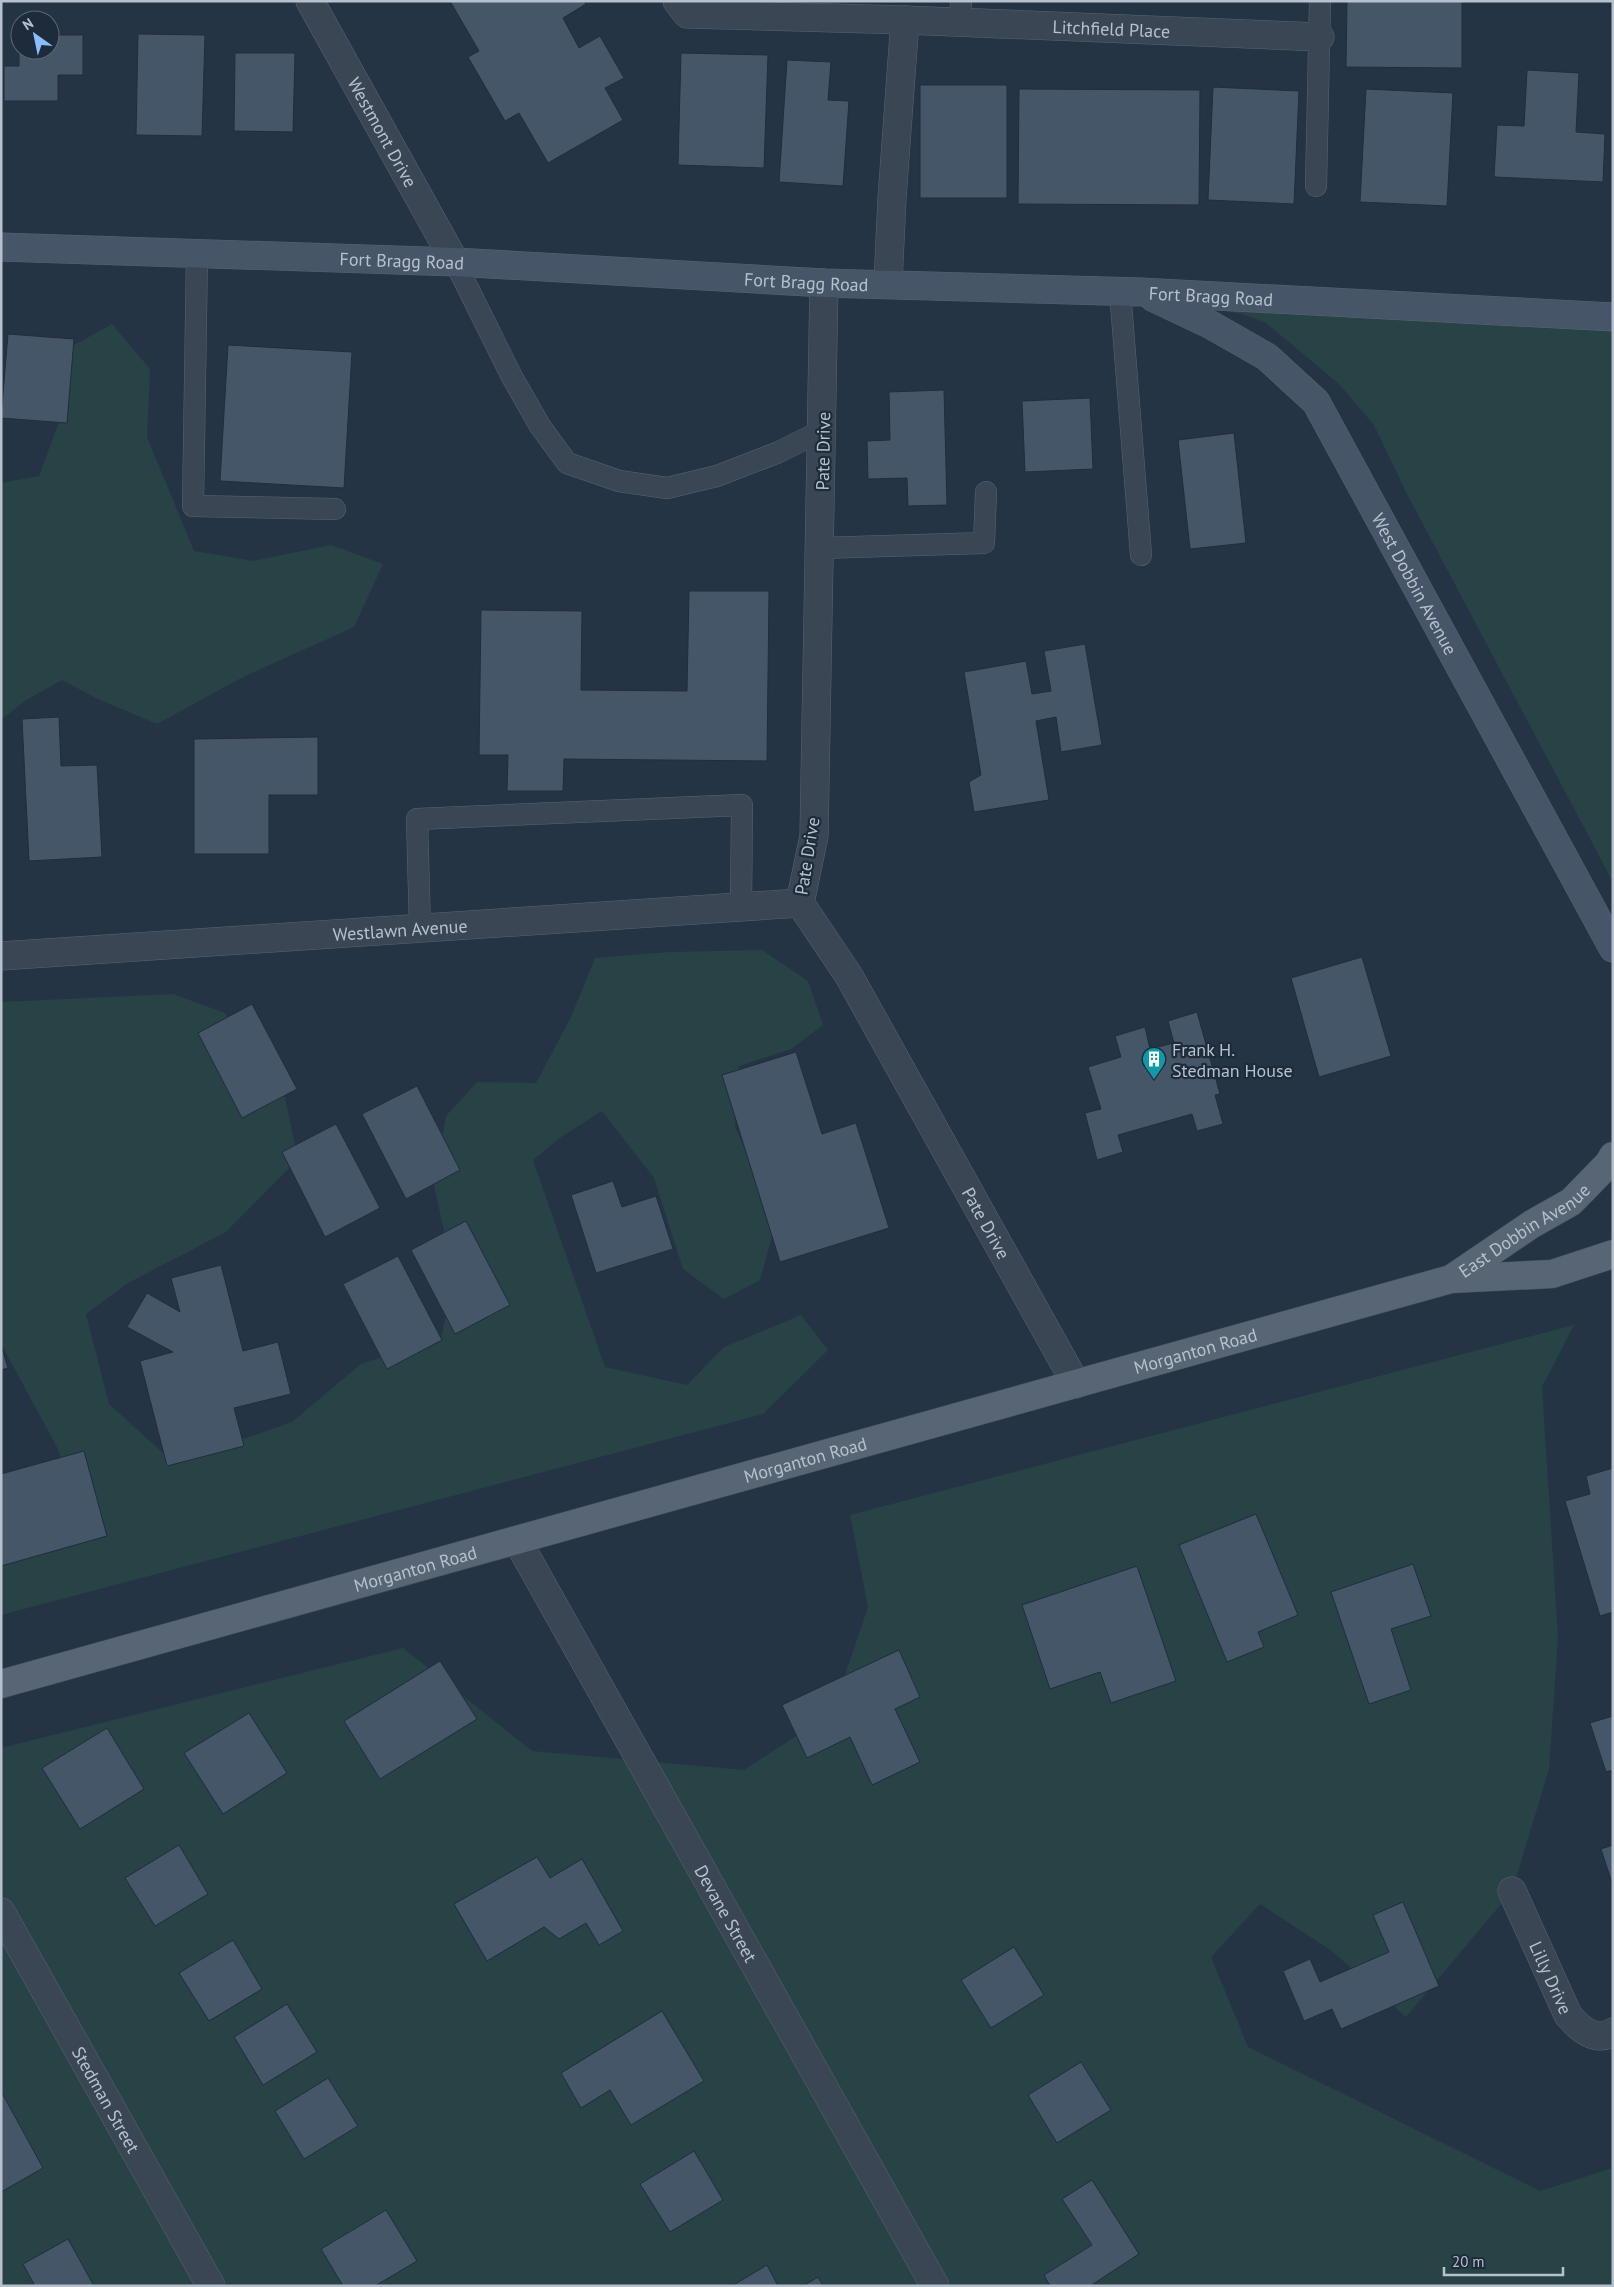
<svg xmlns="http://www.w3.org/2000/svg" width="1614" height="2287" font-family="'PT Sans',sans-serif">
<rect width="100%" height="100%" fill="#253445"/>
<!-- green -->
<g fill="#274346">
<path d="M1213,309l400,21v552l-206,-388 -33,-69 -35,-41 -73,-61 -24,-9z"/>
<path d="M112,324l38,45 -3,68 47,114 59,10 78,-16 52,19 -29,63 -109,49 -88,48 -61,-26 -34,-18 -36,20 -25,20v-237l38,-7 21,-57 7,-70z"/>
<path d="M762,950l46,31 15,44 -32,24 -52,17 -4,60 41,96 -16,58 -36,19 -41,-30 -29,-91 -52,-67 -41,26 -28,23 72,207 82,18 37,-38 77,-32 27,35 -65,64 -762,201v-52l85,-38 -29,-78 -56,-103v-342l172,-8 52,19 60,85 13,61 -72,73 -98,51 -42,31 23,90 65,59 118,-41 69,-58 80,-26 13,-61 -20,-92 12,-69 31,-34 59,1 35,-66 24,-59 75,-6z"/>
<path d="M1574,1325l-32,62 16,251 -9,131 -37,122 -106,126 -74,-66 -72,-47 -49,53 37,90 292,144 73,-23v118h-1612v-538l402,-100 129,103 212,19 88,-57 36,-106 -18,-92z"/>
</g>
<!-- building -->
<g fill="#465669" stroke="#202d3c">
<path d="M450,1h134l2,3 -23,14 16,30 21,-12 24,42 -19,10 18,32 -75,43 -29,-50 -14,8 -37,-64 11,-6z"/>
<path d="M1347,1h115v67l-116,-1z"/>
<path d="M138,34l67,1 -3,101 -66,-1z"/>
<path d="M50,35h33v40h-25v26h-54v-35h15v-30l1,14h30z"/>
<path d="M235,53h60l-2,79 -59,-1z"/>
<path d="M681,53l87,2 -4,113 -86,-3z"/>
<path d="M787,60l44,2 -3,38 21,1 -6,85 -64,-4z"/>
<path d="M1527,70l52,3 -3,59 29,2 -2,48 -109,-5 3,-52 27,1z"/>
<rect x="920" y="85" width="87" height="113"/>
<path d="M1213,87l86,4 -5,113 -86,-4z"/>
<path d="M1019,89l181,1 -1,115 -181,-1z"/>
<path d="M1366,89l87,4 -6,113 -87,-4z"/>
<path d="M8,334l66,5 -7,84 -66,-5z"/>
<path d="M228,345l124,7 -8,136 -124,-7z"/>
<path d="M944,390l3,115 -39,1 -1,-28 -39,1 -1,-38 23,-1 -1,-48z"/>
<path d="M1090,398l3,71 -68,3 -3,-71z"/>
<path d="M1234,433l12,110 -56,6 -12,-109z"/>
<path d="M689,591h80l-2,170 -203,-2 -1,32h-56l1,-36h-29l2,-145 101,1 -1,79 106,1z"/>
<path d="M1085,644l17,101 -41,7 -5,-35 -20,4 13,79 -75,12 -5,-30 12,-7 -17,-103 62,-11 6,33 19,-3 -7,-40z"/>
<path d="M59,717l2,49 36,-1 5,92 -73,4 -7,-142z"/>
<path d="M318,737v58h-49v59h-75v-115z"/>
<path d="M1362,957l29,99 -72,21 -28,-99z"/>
<path d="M252,1004l45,85 -55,29 -44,-85z"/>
<path d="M1197,1012l23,82 -5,1 8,29 -26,7 -5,-17 -74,21 5,17 -26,8 -12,-47 16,-4 -13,-42 33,-10 -6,-21 30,-9 5,22 24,-6 -6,-22z"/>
<path d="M796,1052l26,82 34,-11 33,105 -109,34 -58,-187z"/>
<path d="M417,1086l43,84 -54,29 -44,-85z"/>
<path d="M336,1124l44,84 -55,29 -43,-85z"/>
<path d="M613,1181l9,26 34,-11 17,53 -77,24 -25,-78z"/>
<path d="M466,1221l44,84 -55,29 -44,-84z"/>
<path d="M398,1256l44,84 -55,29 -44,-85z"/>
<path d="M221,1265l22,86 35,-9 13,52 -57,14 10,38 -77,20 -27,-105 33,-9 -46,-25 20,-34 33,19 -9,-34z"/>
<path d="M1,1345l7,23 -7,2z"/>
<path d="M84,1451l23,85 -106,30v-92z"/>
<path d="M1613,1468v144l-13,4 -35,-115 25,-7 -4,-18z"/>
<path d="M1256,1514l42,101 -40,17 6,15 -37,15 -48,-117z"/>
<path d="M1413,1564l18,52 -40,13 20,61 -42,14 -38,-112z"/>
<path d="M1137,1566l39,115 -65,22 -11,-31 -50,17 -28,-84z"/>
<path d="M899,1650l21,47 -25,12 25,53 -48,23 -22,-48 -43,21 -25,-53z"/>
<path d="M440,1661l37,58 -97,60 -36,-58z"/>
<path d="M249,1713l38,60 -64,41 -39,-61z"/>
<path d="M1613,1716v54l-7,2 -16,-49z"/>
<path d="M107,1728l37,61 -64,40 -38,-61z"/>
<path d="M179,1845l29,49 -53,32 -30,-48z"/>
<path d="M1613,1845v41l-12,-37z"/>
<path d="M537,1857l13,21 32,-19 41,72 -24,14 -13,-22 -27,16 -15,-12 -57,34 -33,-57z"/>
<path d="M1403,1902l36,84 -98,43 -9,-20 -28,12 -21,-50 27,-12 10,23 69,-30 -16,-37z"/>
<path d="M233,1940l29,49 -53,32 -30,-48z"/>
<path d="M1014,1947l30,48 -53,33 -30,-48z"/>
<path d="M287,2004l30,48 -54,33 -29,-48z"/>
<path d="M662,2011l42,70 -73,44 -21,-35 -29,18 -20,-35z"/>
<path d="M1081,2062l30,48 -54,33 -29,-48z"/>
<path d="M328,2078l30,48 -54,33 -29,-48z"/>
<path d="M1,2091l42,77 -42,24z"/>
<path d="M694,2151l29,49 -53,32 -30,-48z"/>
<path d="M1092,2180l47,74 -49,32h-40l-6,-11 48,-30 -30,-46z"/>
<path d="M386,2210l31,51 -42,25h-32l-22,-37z"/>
<path d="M68,2239l26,47h-59l-12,-22z"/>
<path d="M767,2265l11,21h-46z"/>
<path d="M818,2277l5,9h-20z"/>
</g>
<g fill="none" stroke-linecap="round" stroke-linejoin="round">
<!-- service casing -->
<g stroke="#586472" stroke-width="22">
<g id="service">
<path d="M960,22l1,-21"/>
<path d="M1316,186l4,-185"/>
<path d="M197,254l-4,252 142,3"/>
<path d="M455,262l57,115 28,49 27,37 52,18 48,7 50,-12 62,-24 44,-22"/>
<path d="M1120,291l21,264"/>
<path d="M820,548l164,-5 2,-51"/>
<path d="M420,929l-3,-110 325,-14 -1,102"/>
</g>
</g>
<!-- minor casing -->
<g stroke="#586472" stroke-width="29">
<g id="minor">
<path id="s1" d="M677,1l10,13 218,6 415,17"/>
<path id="s2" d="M824,283l-10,553 -14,67 49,73 227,408"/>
<path d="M888,284l4,-86 13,-178"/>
<path id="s3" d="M1,956l799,-53"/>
<path id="s4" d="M517,1540l418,746"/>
<path id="s5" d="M1512,1891l56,124c11,13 27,28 45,17"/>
<path id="s6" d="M1,1912l210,374"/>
</g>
</g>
<!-- tertiary casing -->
<g stroke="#586472" stroke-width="29">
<g id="tertiary">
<path id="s7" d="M310,1l145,261"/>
</g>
</g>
<!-- secondary casing -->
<g stroke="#586472" stroke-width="29">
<g id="secondary">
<path id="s8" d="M1,247l454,15 369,21 317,9 472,25"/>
<path id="s9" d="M1154,298l57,27 56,32 49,45 297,546"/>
</g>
</g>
<!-- primary casing -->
<g stroke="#434f5e" stroke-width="29">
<g id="primary">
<path id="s10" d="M1451,1279l81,-55 39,-22 38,-39 4,-7"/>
<path id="s11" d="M1,1684l1450,-405 101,-5 61,-20"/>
</g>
</g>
<!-- service -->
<use href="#service" stroke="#3a4654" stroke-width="21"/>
<!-- minor -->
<use href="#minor" stroke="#3a4654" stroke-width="28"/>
<!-- tertiary -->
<use href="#tertiary" stroke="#3a4654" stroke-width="28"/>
<!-- secondary -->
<use href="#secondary" stroke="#475568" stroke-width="28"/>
<!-- primary -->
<use href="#primary" stroke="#586574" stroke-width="28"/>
</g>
<!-- icons -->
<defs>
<g id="building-pin" transform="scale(1.25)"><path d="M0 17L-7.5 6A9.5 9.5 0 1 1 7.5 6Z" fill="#0f9aa8" stroke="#1e2b3a"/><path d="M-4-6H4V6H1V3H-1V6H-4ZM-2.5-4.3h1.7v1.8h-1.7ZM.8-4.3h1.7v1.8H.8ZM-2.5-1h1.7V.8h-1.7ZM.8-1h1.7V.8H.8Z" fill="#fff"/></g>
</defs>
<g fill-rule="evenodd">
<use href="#building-pin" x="1154" y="1059"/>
</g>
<g text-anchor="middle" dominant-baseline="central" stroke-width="4.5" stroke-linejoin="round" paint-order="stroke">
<!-- street labels -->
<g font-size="18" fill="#b7c1ce" stroke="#1e2b3a">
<text stroke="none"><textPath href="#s1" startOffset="441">Litchfield Place</textPath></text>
<text stroke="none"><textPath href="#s7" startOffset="150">Westmont Drive</textPath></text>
<text stroke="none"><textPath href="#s8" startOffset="401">Fort Bragg Road</textPath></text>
<text stroke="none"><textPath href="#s8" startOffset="806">Fort Bragg Road</textPath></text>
<text stroke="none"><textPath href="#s8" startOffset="1211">Fort Bragg Road</textPath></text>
<text transform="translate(823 451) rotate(-89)">Pate Drive</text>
<text stroke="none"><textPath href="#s9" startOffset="401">West Dobbin Avenue</textPath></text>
<text transform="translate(807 856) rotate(-81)">Pate Drive</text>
<text stroke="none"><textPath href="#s3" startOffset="400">Westlawn Avenue</textPath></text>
<text stroke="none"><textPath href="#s2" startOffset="992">Pate Drive</textPath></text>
<text stroke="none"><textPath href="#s10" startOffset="88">East Dobbin Avenue</textPath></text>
<text stroke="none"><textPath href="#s11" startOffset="1240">Morganton Road</textPath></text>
<text stroke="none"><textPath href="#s11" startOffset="835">Morganton Road</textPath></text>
<text stroke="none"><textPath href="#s11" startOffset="430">Morganton Road</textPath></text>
<text stroke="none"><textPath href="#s4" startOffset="428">Devane Street</textPath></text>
<text stroke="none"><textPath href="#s5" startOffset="95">Lilly Drive</textPath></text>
<text stroke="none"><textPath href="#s6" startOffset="215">Stedman Street</textPath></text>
</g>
<!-- poi labels -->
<g font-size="18" fill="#b7c1ce" stroke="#1e2b3a" text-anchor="start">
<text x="1172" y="1049">Frank H.<tspan x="1172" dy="21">Stedman House</tspan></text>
</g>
</g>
<!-- border -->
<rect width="1614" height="2287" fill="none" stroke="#b7c1ce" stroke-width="5"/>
<!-- north arrow -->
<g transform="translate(35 35) rotate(327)"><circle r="24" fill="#1e2b3a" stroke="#5b6775"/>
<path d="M0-4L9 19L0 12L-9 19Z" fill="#8bbcff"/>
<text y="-8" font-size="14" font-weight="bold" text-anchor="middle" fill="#b7c1ce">N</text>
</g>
<!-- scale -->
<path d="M1444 2267v8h119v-8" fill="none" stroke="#b7c1ce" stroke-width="2.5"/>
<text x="1452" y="2267" font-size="15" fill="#b7c1ce" stroke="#1e2b3a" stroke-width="4" paint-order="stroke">20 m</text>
</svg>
